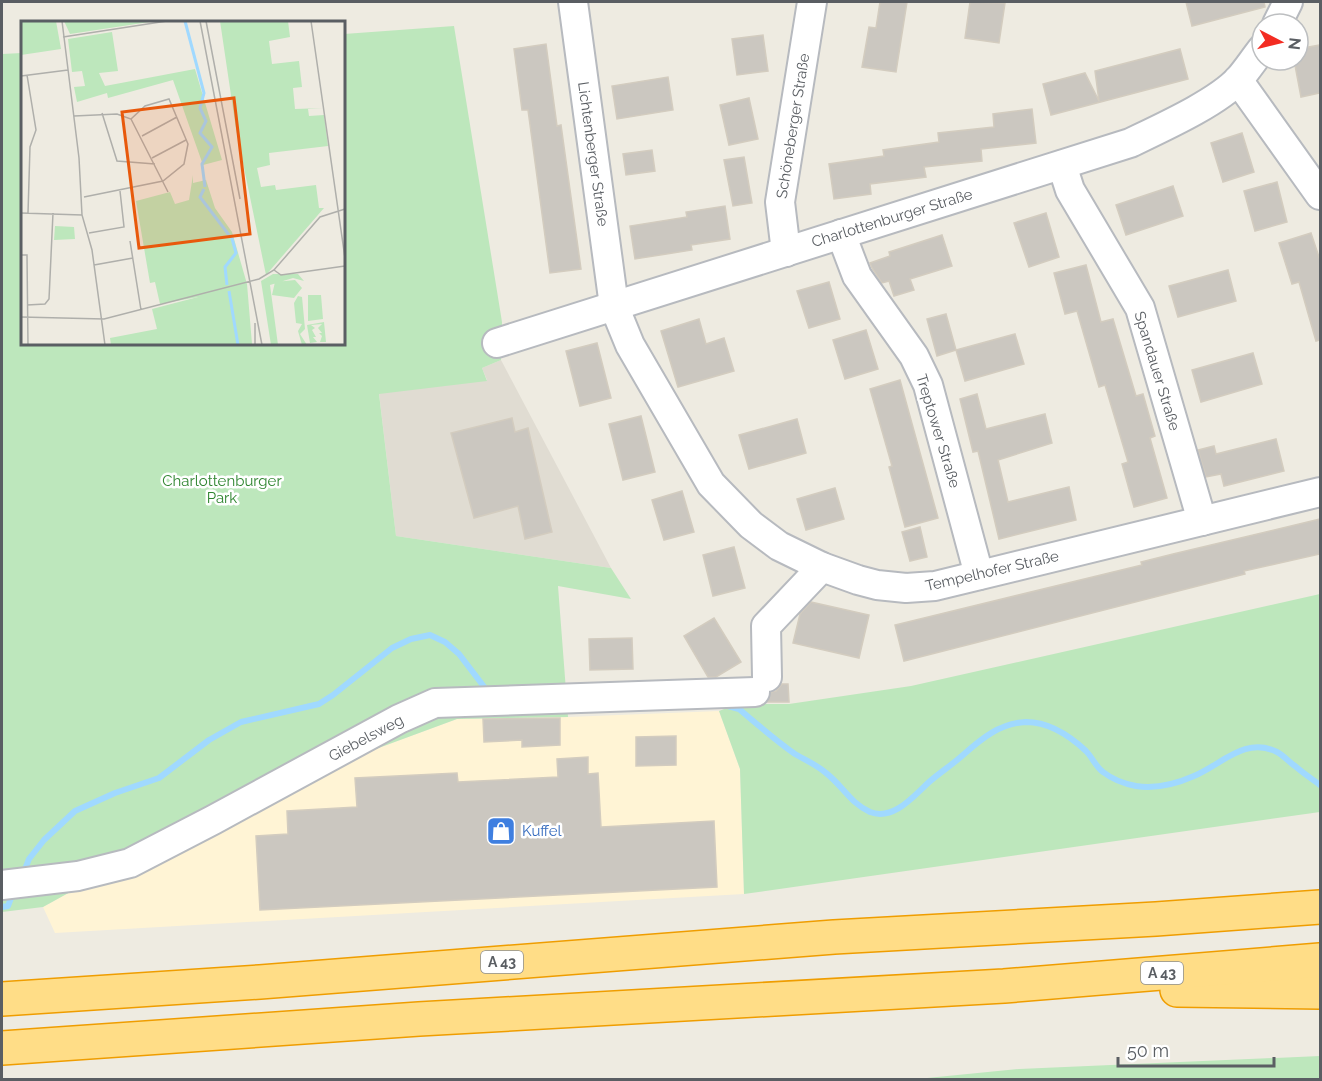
<svg xmlns="http://www.w3.org/2000/svg" width="1322" height="1081" font-family="Raleway,sans-serif">
<rect width="100%" height="100%" fill="#eeebe1"/>
<!-- commercial -->
<path fill="#fff4d5" d="M719,711l21,58 4,125 -689,39 -12,-26 78,-43 225,-104 111,-41 111,-2z"/>
<!-- education -->
<path fill="#e0dcd2" d="M501,360l110,208 -215,-32 -17,-143 108,-13 -5,-12z"/>
<!-- green -->
<g fill="#bde7bc">
<path d="M454,26l48,296 -1,38 -19,8 5,13 -108,13 17,142 215,32 20,31 -73,-13 10,131 -111,2 -111,41 -225,104 -78,43 -41,5v-858l20,-1v291h322v-310z"/>
<path d="M1320,594v218l-576,82 -4,-125 -21,-58 28,-11 12,4h30l122,-18z"/>
<path d="M1320,1056v23h-403l102,-10z"/>
</g>
<g fill="none" stroke-linecap="round" stroke-linejoin="round">
<!-- stream -->
<g stroke="#a0d9ff" stroke-width="6">
<path d="M728,706l11,3c18,15 36,31 56,45 10,6 22,11 31,19 16,12 24,30 44,39 23,9 43,-15 58,-29 11,-10 24,-18 35,-28 18,-16 37,-32 63,-33 23,0 44,14 60,29 6,6 10,16 17,21 9,7 22,12 33,14 20,3 40,-2 58,-10 27,-11 51,-40 83,-24 6,3 12,10 18,14 8,7 17,13 25,19"/>
<path d="M23,874l6,-15 15,-19 31,-29 40,-18 44,-15 50,-38 32,-18 78,-18 14,-9 59,-47 19,-9 19,-4 15,7 14,12 26,34"/>
<path d="M2,907l6,-1 5,-13"/>
</g>
</g>
<!-- building -->
<g fill="#cbc7c0" stroke="#d3ccbf" stroke-width="1.5">
<path d="M880,2h27l-11,70 -34,-5 7,-40 7,1z"/>
<path d="M970,2l35,1 -6,40 -34,-5z"/>
<path d="M1186,2h78l1,5 -73,19z"/>
<path d="M763,35l5,36 -31,4 -5,-36z"/>
<path d="M546,44l11,82 4,-1 20,144 -31,4 -22,-163h-6l-8,-61z"/>
<path d="M1320,45v48l-19,4 -7,-37h4v-11z"/>
<path d="M1180,49l8,30 -137,36 -8,-31 42,-11 14,28 -4,-30z"/>
<path d="M668,77l5,33 -56,9 -5,-33z"/>
<path d="M749,98l9,41 -29,6 -9,-40z"/>
<path d="M1032,109l4,34 -55,6 1,12 -58,6 2,10 -56,7 1,10 -37,5 -5,-35 55,-8 -1,-6 56,-8 -1,-9 56,-6 -1,-13z"/>
<path d="M1242,133l12,39 -31,10 -12,-39z"/>
<path d="M652,150l3,21 -29,4 -3,-21z"/>
<path d="M744,157l8,46 -19,3 -9,-46z"/>
<path d="M1277,182l10,40 -32,9 -11,-40z"/>
<path d="M1173,186l10,30 -57,19 -10,-30z"/>
<path d="M725,206l5,33 -39,6 1,5 -57,9 -5,-33 57,-9 -1,-5z"/>
<path d="M1046,213l13,44 -30,10 -15,-44z"/>
<path d="M1311,233l9,27v80l-4,1 -17,-59 -7,2 -13,-41z"/>
<path d="M942,235l10,31 -42,13 4,11 -20,6 -5,-15 -7,2 -10,-15 -2,-5 20,-7 -1,-4z"/>
<path d="M1086,265l15,57 12,-3 23,77 7,-2 12,42 -5,2 17,60 -33,9 -12,-43 6,-2 -23,-77 -6,2 -22,-76 -12,3 -11,-41z"/>
<path d="M1228,270l8,31 -58,16 -9,-31z"/>
<path d="M829,282l11,37 -31,9 -12,-37z"/>
<path d="M946,314l10,36 -19,6 -10,-37z"/>
<path d="M699,319l7,25 18,-6 10,33 -56,16 -17,-56z"/>
<path d="M866,330l12,39 -33,10 -12,-39z"/>
<path d="M1015,334l9,30 -59,17 -9,-31z"/>
<path d="M597,343l14,55 -31,8 -14,-55z"/>
<path d="M1253,353l9,31 -61,18 -9,-32z"/>
<path d="M900,380l38,138 -33,9 -16,-60 3,-1 -22,-77z"/>
<path d="M977,394l9,35 59,-15 7,29 -54,17 10,42 61,-15 7,33 -77,19 -21,-88 -5,1 -13,-53z"/>
<path d="M641,416l14,56 -32,8 -14,-56z"/>
<path d="M512,418l3,14 13,-4 24,104 -27,7 -7,-33 -44,12 -23,-85z"/>
<path d="M797,419l9,34 -57,16 -10,-34z"/>
<path d="M1276,439l8,32 -60,15 -3,-12 -15,3 -8,-27 16,-4 2,8z"/>
<path d="M835,488l9,31 -38,11 -9,-31z"/>
<path d="M682,491l12,41 -30,8 -12,-40z"/>
<path d="M1320,519v35l-76,17 1,3 -341,87 -9,-36 247,-60 -1,-3 32,-8z"/>
<path d="M920,527l7,30 -17,4 -8,-29z"/>
<path d="M734,547l11,41 -32,8 -10,-41z"/>
<path d="M811,602l58,13 -10,43 -66,-15 7,-29z"/>
<path d="M714,618l27,44 -25,15h-8l-24,-41z"/>
<path d="M632,638l1,31 -43,1 -1,-31z"/>
<path d="M782,684h6l1,18h-22l4,-10 5,-1z"/>
<path d="M560,718v27l-38,2v-7l-38,2 -1,-23z"/>
<path d="M676,736v29l-40,1v-29z"/>
<path d="M588,757v17l10,-1 3,54 113,-6 3,66 -457,23 -4,-74 32,-2 -1,-23 70,-4 -2,-29 102,-5 1,9 100,-5 -1,-18z"/>
</g>
<g fill="none" stroke-linecap="round" stroke-linejoin="round">
<!-- minor casing -->
<g stroke="#b7babf" stroke-width="32">
<g id="minor">
<path d="M573,2l41,304 16,39 81,139 40,41 28,21 43,21 36,13 19,5 29,3 29,-2 385,-94"/>
<path d="M1277,24l11,-22"/>
<path d="M1238,80l82,115"/>
<path d="M1062,165l8,25 70,118 62,213"/>
<path d="M841,234l16,42 57,80 14,29 51,190"/>
<path d="M786,252l-6,-50 32,-200"/>
<path d="M497,343l633,-200c31,-15 87,-40 109,-64 8,-9 15,-20 23,-30"/>
<path d="M767,677l-1,-51 56,-59"/>
<path d="M2,885l76,-9 52,-13 83,-43 186,-101 36,-16 320,-11"/>
</g>
</g>
<!-- highway casing -->
<g stroke="#ef9d00" stroke-width="36">
<g id="highway">
<path d="M1177,990l143,2"/>
<path d="M2,999l258,-17 574,-45 322,-18 164,-12"/>
<path d="M2,1048l417,-29 585,-33 316,-26"/>
</g>
</g>
<!-- minor -->
<use href="#minor" stroke="#fff" stroke-width="28"/>
<!-- highway -->
<use href="#highway" stroke="#ffdd87" stroke-width="33"/>
</g>
<!-- icons -->
<defs>
<g id="shop-square" transform="scale(1.5)"><rect x="-9" y="-9" width="18" height="18" rx="4" fill="#3f7fe0" stroke="#fff"/><path d="M-5-2.5h2.3a2.7 3.5 0 0 1 5.4 0H5L5.5 6h-11ZM-1.5-2.5h3a1.5 2.3 0 0 0-3 0Z" fill="#fff"/></g>
</defs>
<g fill-rule="evenodd">
<use href="#shop-square" x="501" y="831"/>
</g>
<g text-anchor="middle" dominant-baseline="central" stroke-width="5" stroke-linejoin="round" paint-order="stroke">
<!-- shield labels -->
<g fill="#fff" stroke="#8c8e92" stroke-width="1.5">
<rect x="481" y="951" width="42" height="22" rx="4.5"/>
<rect x="1141" y="962" width="42" height="22" rx="4.5"/>
</g>
<g font-size="14" font-weight="bold" fill="#5a5e63">
<text x="502" y="962">A 43</text>
<text x="1162" y="973">A 43</text>
</g>
<!-- street labels -->
<g font-size="15" fill="#5a5e63" stroke="#fff">
<text transform="translate(793 126) rotate(-81)">Schöneberger Straße</text>
<text transform="translate(593 154) rotate(82)">Lichtenberger Straße</text>
<text transform="translate(892 218) rotate(-17)">Charlottenburger Straße</text>
<text transform="translate(1157 371) rotate(73)">Spandauer Straße</text>
<text transform="translate(938 431) rotate(73)">Treptower Straße</text>
<text transform="translate(992 571) rotate(-13)">Tempelhofer Straße</text>
<text transform="translate(366 738) rotate(-28)">Giebelsweg</text>
</g>
<!-- park labels -->
<g font-size="15" fill="#2f8530" stroke="#fff">
<text x="222" y="481">Charlottenburger<tspan x="222" dy="17">Park</tspan></text>
</g>
<!-- shop labels -->
<g font-size="15" fill="#366cbe" stroke="#fff" text-anchor="start">
<text x="522" y="831">Kuffel</text>
</g>
</g>
<!-- overview -->
<g transform="translate(21 21)">
<rect width="324" height="324" fill="#eeebe1"/>
<path d="M0,0h35l5,28 -40,6zM43,0h92l-86,13zM199,0h68l2,16 -21,4 3,23 27,-3 3,26 -9,1 2,21 28,-1 -15,1 1,7 15,-1 4,31 -59,7 1,12 -13,3 4,19 14,-2 1,5 40,-5 3,23h5l-58,67 -30,-146zM91,11l6,39 -19,2 6,13 90,-17 27,91 -19,5 -30,-85 -65,18 -1,-5 -30,9 -3,-15 11,-1 -3,-15 -10,1 -4,-33zM172,154v8l13,-3 9,28 17,24 15,52 5,60 -141,1 -1,-7 47,-9 -5,-20 46,-12 -38,7 -5,-22 -5,1 -14,-82 34,-9 5,12 14,-4zM34,205l19,1 1,12 -21,1zM252,253h25l6,7 -11,-3 -23,7 8,60h-7l-10,-64zM274,259l7,8 -8,10 -22,-3 3,-13zM287,274h13l2,24 -15,2zM277,275l4,1 3,32 -5,5 7,11h-5l-4,-14 4,-7 -6,-1 -2,-20zM303,301l2,20h-6l2,-6 -3,-3h3l-4,-5 4,-4 -11,1 4,3 -3,2 4,7h-3l4,5 -7,1 -3,-18z" fill="#bde7bc"/>
<path fill="none" stroke="#a0d9ff" stroke-width="3" d="M164,0l19,72 -4,15 6,13 -6,12 12,14 -10,17 3,23M183,168l-4,8 29,38M206,264l-2,-18 11,-14 -5,-18M208,270l9,54"/>
<path fill="none" stroke="#afafab" stroke-width="1.5" d="M41,0l17,137 3,57 10,35 13,95M179,0l62,324M185,0l34,178M290,0l34,237M42,16l104,-16M6,54l9,55 -6,17 -2,66M0,55l47,-6M81,92l15,48 38,3M53,95l43,-2 14,5 37,73M121,115l35,-19M131,137l34,-18M63,176l79,-16 21,-17 4,-20 -19,-45 -24,7 -14,13M0,192l61,2M68,212l35,-6 -4,-36M109,220l11,69M0,234h6l1,90M73,244l39,-7M253,249l7,5 64,-9M6,284l18,-1 4,-5 4,-86M0,296l83,2 155,-40 15,-9 46,-53 25,-8M234,324v-22"/>
<path fill="#e8590c" fill-opacity="0.15" stroke="#e8590c" stroke-width="3" d="M213,77l16,136 -111,14 -17,-136z"/>
<rect width="324" height="324" fill="none" stroke="#5a5e63" stroke-width="3"/>
</g>
<!-- border -->
<rect width="1322" height="1081" fill="none" stroke="#5a5e63" stroke-width="6"/>
<!-- north arrow -->
<g transform="translate(1280 42) rotate(97)"><circle r="28" fill="#ffffff" stroke="#bdbfc1" stroke-width="1.5"/>
<path d="M0-4.5L10 22L0 15L-10 22Z" fill="#f32c22"/>
<text y="-9" font-size="16" font-weight="bold" text-anchor="middle" fill="#5a5e63">N</text>
</g>
<!-- scale -->
<path d="M1118 1057v9h156v-9" fill="none" stroke="#5a5e63" stroke-width="3"/>
<text x="1127" y="1057" font-size="18" fill="#5a5e63" stroke="#ffffff" stroke-width="4.5" paint-order="stroke">50 m</text>
</svg>
